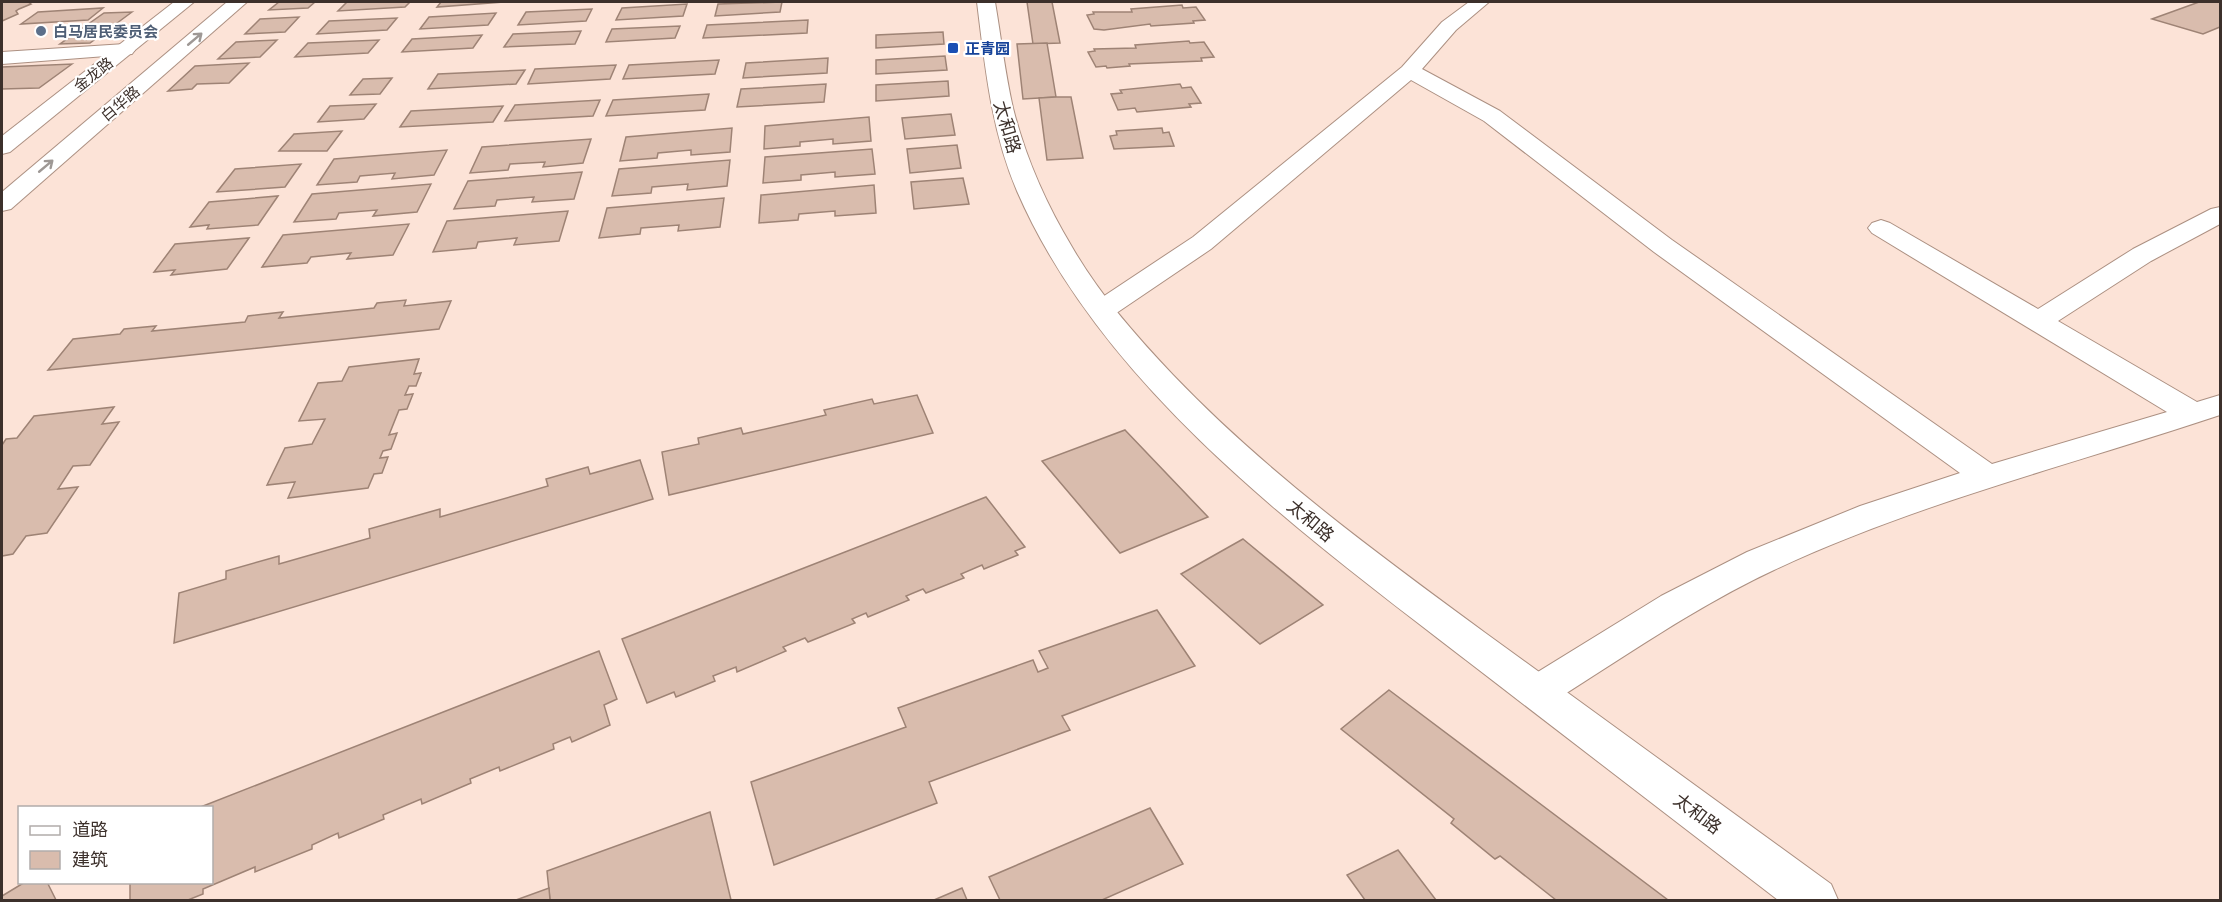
<svg xmlns="http://www.w3.org/2000/svg" width="2222" height="902" font-family="Lato,'Noto Sans SC',sans-serif">
<rect width="100%" height="100%" fill="#fce3d7"/>
<!-- building -->
<g fill="#d9bcad" stroke="#9e8375" stroke-width="1.5">
<path d="M2,2h26l3,2 -12,5 -3,2 2,3 -16,7z"/>
<path d="M279,2h36l-7,6 -39,2z"/>
<path d="M347,2h63l-5,5 -67,4z"/>
<path d="M441,2h63l-67,5z"/>
<path d="M782,2l-2,10 -65,4 3,-12z"/>
<path d="M1027,2h25l8,41 -27,1z"/>
<path d="M2199,2h21v25l-17,7 -51,-15z"/>
<path d="M687,4l-4,12 -67,4 6,-12z"/>
<path d="M1182,5l1,3 13,-1 9,13 -12,1 1,2 -43,3 -1,-2 -46,6 -10,-1 -7,-14 7,-1 -1,-2h39l-1,-3z"/>
<path d="M103,8l-15,12 -67,4 17,-12z"/>
<path d="M592,9l-6,12 -68,4 8,-13z"/>
<path d="M132,12l-42,31 -30,1 44,-31z"/>
<path d="M496,13l-8,12 -68,4 9,-12z"/>
<path d="M299,17l-14,15 -40,2 15,-15z"/>
<path d="M397,18l-10,12 -70,4 12,-13z"/>
<path d="M808,20l-1,13 -104,5 4,-13z"/>
<path d="M680,26l-5,12 -69,4 6,-13z"/>
<path d="M581,31l-6,13 -71,3 9,-13z"/>
<path d="M943,32l1,12 -68,4v-13z"/>
<path d="M482,35l-9,13 -71,4 10,-13z"/>
<path d="M277,40l-17,17 -42,2 18,-17z"/>
<path d="M379,40l-11,13 -73,4 13,-14z"/>
<path d="M1189,41l1,2 14,-1 10,15 -13,1 1,3 -73,3 1,2 -23,2 -1,-2 -10,1 -8,-15 7,-1 -1,-2 42,-1 -1,-3z"/>
<path d="M1047,43l9,54 -33,2 -6,-55z"/>
<path d="M945,56l2,14 -71,4v-14z"/>
<path d="M828,58l-1,15 -84,5 3,-15z"/>
<path d="M719,60l-4,14 -92,5 6,-14z"/>
<path d="M249,63l-20,20 -32,1 -5,5 -24,2 27,-25z"/>
<path d="M72,64l-33,24 -37,1v-22z"/>
<path d="M616,65l-6,14 -82,5 7,-15z"/>
<path d="M525,70l-9,14 -88,5 10,-15z"/>
<path d="M392,78l-12,16 -30,1 13,-16z"/>
<path d="M948,81l1,15 -73,5v-16z"/>
<path d="M826,84l-2,18 -87,5 4,-18z"/>
<path d="M1180,84l2,4 9,-1 10,16 -12,1 2,3 -54,5 -2,-4 -17,2 -7,-16 11,-1 -2,-3z"/>
<path d="M709,94l-4,16 -99,6 7,-16z"/>
<path d="M1056,97h15l12,61 -36,2 -8,-62z"/>
<path d="M600,100l-7,16 -88,5 10,-16z"/>
<path d="M376,104l-12,15 -46,3 12,-16z"/>
<path d="M503,106l-10,16 -93,5 11,-16z"/>
<path d="M951,114l4,21 -50,4 -3,-21z"/>
<path d="M869,117l2,24 -38,3v-5l-33,3v4l-36,3 1,-23z"/>
<path d="M732,128l-2,24 -39,3v-5l-33,3 -1,5 -37,3 6,-24z"/>
<path d="M1162,128l1,5 6,-1 5,14 -60,3 -4,-13 7,-1 -1,-4z"/>
<path d="M342,131l-15,20h-48l15,-17z"/>
<path d="M591,139l-8,24 -40,4 2,-5 -35,2 -2,6 -38,3 12,-26z"/>
<path d="M957,145l4,23 -51,5 -3,-24z"/>
<path d="M872,149l3,25 -40,3v-5l-34,3v5l-38,3 2,-26z"/>
<path d="M447,150l-13,25 -42,4 3,-6 -35,3 -3,6 -40,3 17,-26z"/>
<path d="M730,160l-3,26 -40,4 1,-6 -36,3 -1,6 -39,3 7,-27z"/>
<path d="M301,164l-16,23 -68,5 18,-23z"/>
<path d="M582,172l-8,27 -42,3 2,-5 -37,3 -2,6 -41,3 14,-28z"/>
<path d="M963,178l6,26 -55,5 -3,-27z"/>
<path d="M431,184l-14,28 -44,4 4,-6 -38,3 -3,6 -42,3 18,-28z"/>
<path d="M874,185l2,28 -41,3v-5l-36,3 -1,6 -39,3 2,-28z"/>
<path d="M278,196l-20,29 -51,4 2,-4 -19,2 19,-25z"/>
<path d="M724,198l-4,29 -42,4 1,-6 -38,3 -1,6 -41,4 8,-30z"/>
<path d="M568,211l-9,30 -45,4 3,-7 -39,4 -2,6 -43,4 14,-31z"/>
<path d="M409,224l-16,31 -46,4 4,-6 -40,4 -4,6 -45,4 21,-32z"/>
<path d="M249,238l-22,31 -56,6 4,-5 -21,2 21,-28z"/>
<path d="M406,300l-2,6 47,-5 -12,28 -391,41 25,-31 47,-5 4,-5 32,-3 -4,5 93,-9 3,-6 35,-4 -4,6 95,-10 3,-5z"/>
<path d="M419,359l-5,15 7,-1 -5,13h-7l-4,9 8,-1 -6,15 -8,1 -10,25 8,-2 -6,16 -8,2 -3,7 8,-1 -6,16 -8,1 -6,14 -80,10 7,-16 -28,3 18,-37 27,-4 13,-25 -26,2 19,-38 24,-2 7,-14z"/>
<path d="M917,395l16,38 -264,62 -7,-43 37,-8 -1,-6 43,-10 2,6 83,-19 -2,-5 48,-11 2,5z"/>
<path d="M114,407l-12,17 17,-2 -29,43 -17,1 -15,23 20,-2 -31,46 -21,3 -13,18 -11,2v-111l4,-6 11,-1 17,-22z"/>
<path d="M1125,430l83,87 -88,36 -78,-92z"/>
<path d="M640,460l13,39 -479,144 5,-50 47,-14v-8l53,-15v8l91,-26 -1,-9 71,-20v8l108,-31 -2,-7 42,-12 2,7z"/>
<path d="M986,497l39,50 -10,4 3,4 -34,14 -2,-4 -21,9 3,4 -38,15 -3,-4 -17,7 3,4 -41,17 -2,-4 -14,6 3,4 -47,19 -3,-4 -22,9 3,4 -49,21 -1,-5 -23,9 2,5 -39,16 -2,-5 -27,11 -25,-64z"/>
<path d="M1243,539l80,66 -63,39 -79,-70z"/>
<path d="M1157,610l38,56 -133,50 8,14 -141,52 8,21 -163,62 -23,-83 155,-55 -8,-19 135,-48 5,12 10,-4 -9,-17z"/>
<path d="M599,651l18,48 -13,6 6,20 -38,17 -2,-5 -17,7 1,5 -54,22 -1,-4 -29,12 1,4 -49,21 -1,-5 -38,16 1,4 -45,19 -1,-5 -26,12v4l-57,23v-5l-52,22v5l-15,6h-58v-18h82v-74h-14z"/>
<path d="M1389,690l279,210h-112l-56,-44 -5,3 -44,-36 3,-4 -113,-90z"/>
<path d="M1150,808l33,56 -81,36h-102l-11,-23z"/>
<path d="M710,812l21,88h-181l-3,-29z"/>
<path d="M1398,850l38,50h-71l-18,-25z"/>
<path d="M25,882h22l9,18h-54v-4z"/>
<path d="M549,888l1,12h-34z"/>
<path d="M962,888l5,12h-33z"/>
</g>
<g fill="none" stroke-linecap="round" stroke-linejoin="round">
<!-- minor casing -->
<g stroke="#ac9082" stroke-width="2">
<g id="minor">
<path d="M1469,2h20l-33,28 -34,39 78,42 172,129 320,224 175,-52 -295,-179 -4,-5 4,-5 9,-3 9,3 148,86 95,-60 78,-40 9,-2v17l-69,37 -93,60 139,81 23,-7v20c-149,50 -303,88 -446,155 -79,37 -150,87 -223,133l-14,5 -14,-5 -6,-11 6,-11 138,-85 86,-44 113,-46 100,-33 -306,-221 -170,-131 -73,-41 -200,169 -99,67 -10,3 -10,-3 -4,-6 4,-6 101,-67 209,-170 40,-45z"/>
<path d="M125,44l7,2 3,4 -3,4 -130,10v-12z"/>
</g>
</g>
<!-- tertiary casing -->
<g stroke="#ac9082" stroke-width="2">
<path id="tertiary" d="M977,2h18c6,35 10,71 18,106 12,48 33,96 59,139 27,47 64,89 101,128 94,98 202,177 311,257 116,84 231,168 347,252l7,16h-60c-104,-80 -208,-160 -312,-240 -165,-127 -364,-273 -449,-469 -26,-61 -32,-125 -40,-189z"/>
</g>
<!-- secondary casing -->
<g stroke="#ac9082" stroke-width="2">
<g id="secondary">
<path d="M174,2h20l-184,150 -8,2v-18z"/>
<path d="M227,2h20l-236,207 -9,2v-19z"/>
</g>
</g>
<!-- minor -->
<use href="#minor" fill="#fff" fill-rule="evenodd"/>
<!-- tertiary -->
<use href="#tertiary" fill="#fff" fill-rule="evenodd"/>
<!-- secondary -->
<use href="#secondary" fill="#fff" fill-rule="evenodd"/>
</g>
<!-- one-way arrows -->
<defs><path id="oneway-shaft" d="M-6 0H5M1.5-3L5.5 0L1.5 3" fill="none" stroke-width="1.6" stroke-linecap="round" stroke-linejoin="round" transform="scale(1.5)"/></defs>
<g stroke="#9e9895">
<use href="#oneway-shaft" transform="translate(195 39) rotate(-40)"/>
<use href="#oneway-shaft" transform="translate(46 166) rotate(-40)"/>
</g>
<!-- markers -->
<circle fill="#5c6f8a" stroke="#fff" stroke-width="2" cx="41" cy="31" r="6"/>
<rect fill="#1a4fb4" stroke="#fff" stroke-width="2" x="947" y="42" width="12" height="12" rx="3"/>
<g text-anchor="middle" dominant-baseline="central" stroke-width="4.5" stroke-linejoin="round" paint-order="stroke">
<!-- far-service labels -->
<g font-size="15" font-weight="bold" fill="#4e5e75" stroke="#fff" text-anchor="start">
<text x="53" y="31">白马居民委员会</text>
</g>
<!-- far-transit labels -->
<g font-size="15" font-weight="bold" fill="#164399" stroke="#fff" text-anchor="start">
<text x="965" y="48">正青园</text>
</g>
<!-- far-street labels -->
<g font-size="15" fill="#3c302b" stroke="#fff">
<text transform="translate(93 74) rotate(-38)">金龙路</text>
<text transform="translate(120 103) rotate(-40)">白华路</text>
</g>
<!-- street labels -->
<g font-size="18" fill="#3c302b" stroke="#fff">
<text transform="translate(1008 127) rotate(74)">太和路</text>
<text transform="translate(1311 520) rotate(40)">太和路</text>
<text transform="translate(1698 813) rotate(37)">太和路</text>
</g>
</g>
<!-- border -->
<rect width="2222" height="902" fill="none" stroke="#3c302b" stroke-width="6"/>
<!-- legend -->
<rect x="18" y="806" width="195" height="78" fill="#ffffff" stroke="#b1acaa" stroke-width="1.5"/>
<rect x="30" y="826" width="30" height="9" fill="#ffffff" stroke="#b1acaa" stroke-width="1.5"/>
<text x="72" y="836" font-size="18" fill="#3c302b">道路</text>
<rect x="30" y="851" width="30" height="18" fill="#d9bcad" stroke="#b1acaa" stroke-width="1.5"/>
<text x="72" y="866" font-size="18" fill="#3c302b">建筑</text>
</svg>
